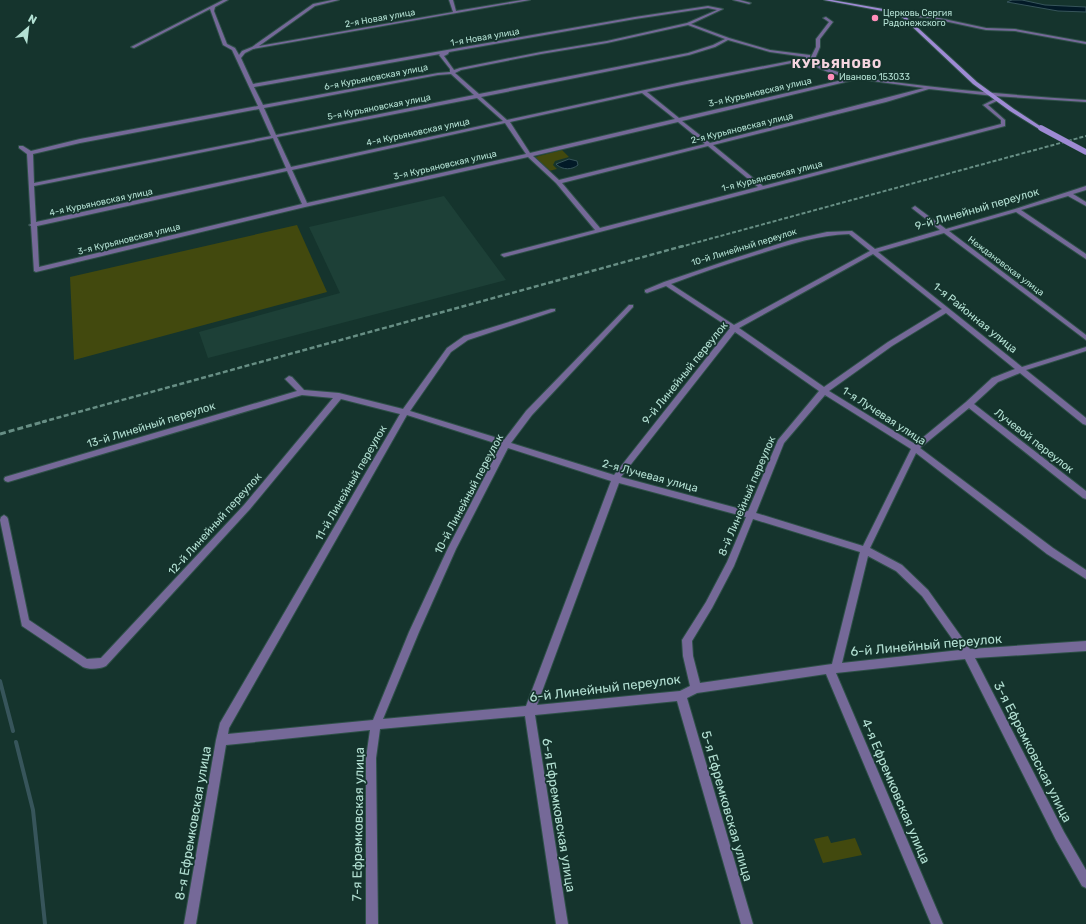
<svg xmlns="http://www.w3.org/2000/svg" width="1086" height="924" font-family="Rubik,sans-serif">
<rect width="100%" height="100%" fill="#15342d"/>
<!-- built -->
<path fill="#1d4037" d="M444,196l62,84 -298,78 -9,-26 141,-39 -31,-66z"/>
<!-- green -->
<g fill="#42490e">
<path d="M562,150l7,7 -14,4 -2,4 4,4 -8,2 -14,-14z"/>
<path d="M297,225l30,67 -253,68 -4,-83z"/>
<path d="M828,836l3,7 24,-5 7,17 -39,8 -9,-24z"/>
</g>
<!-- water -->
<g fill="#021a27" stroke="#37555b">
<path d="M1012,0h10l23,5 41,2v5l-28,-1 -51,-9z"/>
<path d="M569,159l8,2 1,4c-6,5 -15,5 -21,0l-1,-1z"/>
</g>
<g fill="none" stroke-linecap="round" stroke-linejoin="round">
<!-- stream -->
<g stroke="#37555b" stroke-width="4">
<path d="M0,681l13,50"/>
<path d="M16,742l17,68 12,114"/>
</g>
<!-- minor casing -->
<g stroke="#2e5048" stroke-width="2">
<g id="minor">
<path d="M223,0h5l-13,7 -1,4 13,33 8,4 4,7 3,-4 10,-4 61,-43 19,-4h7l-24,6 -56,40 194,-34 -4,-12h4l3,11 66,-11h8l-277,49 -8,4 -4,5 12,26 382,-67 73,-11 15,3 -32,15 38,14 41,12 40,5v4l6,-12v-8l13,-17 -6,-4 3,-1 7,5 -13,17v8l-6,14c26,16 57,18 87,22 62,8 123,13 185,17v2l-92,-6 -65,-7 -43,13 -173,43 50,41 238,-62v-4l-18,-15 12,-6 4,1 -11,5 17,15v6l-501,131 -3,-2 1,-1 93,-24 -39,-47 -28,-26 -223,50 -269,65 -2,-1 -3,-45 -2,-1 2,-1 -4,-70 -8,-6v-2h4l8,5 49,-12 178,-33 -26,-56 -9,-5 -13,-36 -76,39 -3,-1zM708,8l9,2 -30,13 -80,18 -66,11 -81,16 -6,2 -10,-14 4,-2 1,-2 186,-33zM688,25l37,14 -12,6 -25,8 -209,41 -24,-21 6,-3 80,-16 66,-11zM728,40l42,12 36,5v1l-115,22 -184,40 -26,-23 208,-42 26,-8zM440,54l-1,1 11,14v3l-12,1 -175,32 -9,-18zM807,60c9,10 31,15 44,18l-172,40 -32,-26zM451,74l23,21 -198,40 -12,-27 174,-33zM858,79l66,9 -214,55 -28,-22zM642,93l33,26 -145,34 -20,-31zM477,98l26,23 -212,46 -14,-30zM259,109l12,27 -237,47 -1,-29 47,-11zM678,122l27,22 -146,36 -26,-24zM505,123l21,31 -219,49 -15,-33zM273,138l13,30 -250,54 -2,-36zM708,146l50,41 -158,41 -38,-45zM287,171l15,33 -263,63 -2,-41z"/>
<path d="M733,0h7l11,3 -2,1z"/>
<path d="M900,14l30,2 56,12 29,1 71,13v2l-71,-13 -29,-1 -56,-12 -31,-2z"/>
<path d="M1086,186v4l-13,4 13,8v4l-18,-10 -47,14 65,44v5l-70,-47 -67,19 137,104v5l-142,-107 -66,19 144,115 64,-20v4l-60,19 60,48v7l-3,-1 -63,-51 -22,9 -24,22 112,87v8l-3,-1 -114,-90 -49,40 133,100 33,22v9l-39,-25 -131,-101 -46,95 32,17 26,25 42,59 116,-8v10l-111,7 89,174 22,38v18l-4,-2 -26,-46 -91,-181 -129,14 107,251h-12l-105,-250 -129,19 -10,5 66,226h-12l-64,-223 -142,14 33,209h-12l-31,-208 -145,13 -4,29 2,166h-12v-166l4,-28 -144,15 -30,179h-12l32,-184 4,-17 180,-309 -59,-15 -91,110 -144,157c-6,3 -17,4 -23,1l-61,-41 -22,-106 1,-3 3,-2 3,2 1,2 21,101 58,39 14,-1 143,-153 89,-107 -31,-3 -294,87 -3,-1 -1,-2 1,-2 292,-86 -12,-12 4,-3 3,1 12,13 35,3 64,16 44,-61 17,-12 87,-27h4v2l-87,29 -17,12 -41,59 94,29 22,-29 103,-106h4v2l-101,108 -21,28 103,32 116,-147 -64,-42 -19,7 -2,-1v-2l19,-8 65,-22 62,-20 36,-8 25,-1 23,18 65,-19 -27,-21 -1,-1 3,-2 31,23 69,-20zM849,234l21,17 -136,74 -63,-41c29,-11 58,-21 88,-30 29,-9 58,-19 90,-20zM873,254l69,55 -54,33 -64,45 -85,-59zM946,313l69,56 -23,9 -26,24 -51,42 -86,-53 63,-45zM735,332l84,59 -41,49 -30,71 -127,-34zM825,395l86,54 -48,97 -107,-33 28,-70zM407,415l94,30 -53,103 -39,84 -36,88 -145,14 1,-6zM508,448l103,33 -85,225 -143,13 36,-87 37,-83zM619,483l127,34 -19,45 -21,40 -24,38 1,16 7,30 -10,5 -143,14zM753,519l107,33 -28,112 -132,19 -7,-27 -1,-15 20,-33 22,-42zM868,556l28,15 26,25 38,54 -118,13z"/>
</g>
</g>
<!-- secondary casing -->
<g stroke="#2e5048" stroke-width="2">
<path id="secondary" d="M824,0h8l57,10 16,6 72,66 37,27 29,19 -4,1 -29,-18 -37,-27 -70,-66 -15,-6z"/>
</g>
<!-- minor -->
<use href="#minor" fill="#756998" fill-rule="evenodd"/>
<!-- secondary -->
<use href="#secondary" fill="#9e8ad4" fill-rule="evenodd"/>
<!-- rail-far2 -->
<path stroke="#678e84" stroke-width="2" stroke-dasharray="4 2" stroke-linecap="butt" d="M680,247l406,-111"/>
<!-- rail-far1 -->
<path stroke="#678e84" stroke-width="2.5" stroke-dasharray="5 2.5" stroke-linecap="butt" d="M42,422l641,-176"/>
<!-- rail -->
<path stroke="#678e84" stroke-width="3" stroke-dasharray="6 3" stroke-linecap="butt" d="M0,434l46,-13"/>
<!-- secondary-bridge casing -->
<g stroke="#2e5048" stroke-width="6" stroke-linecap="butt">
<path id="secondary-bridge" d="M1041,128l45,24"/>
</g>
<!-- secondary-bridge -->
<use href="#secondary-bridge" stroke="#9e8ad4" stroke-width="5.5"/>
</g>
<!-- markers -->
<g fill="#ff8eba" stroke="#15342d" stroke-width="1.5">
<circle cx="875" cy="18" r="4"/>
<circle cx="831" cy="77" r="4"/>
</g>
<g text-anchor="middle" dominant-baseline="central" stroke-width="3.5" stroke-linejoin="round" paint-order="stroke">
<!-- far-poi labels -->
<g font-size="9" fill="#b3e0d3" stroke="#15342d" text-anchor="start">
<text x="883" y="13">Церковь Сергия<tspan x="883" dy="10">Радонежского</tspan></text>
<text x="839" y="77">Иваново 153033</text>
</g>
<!-- far-street labels -->
<g font-size="9" fill="#b3e0d3" stroke="#15342d">
<text transform="translate(380 18) rotate(-10)">2-я Новая улица</text>
<text transform="translate(485 37) rotate(-10)">1-я Новая улица</text>
<text transform="translate(376 77) rotate(-11)">6-я Курьяновская улица</text>
<text transform="translate(760 92) rotate(-13)">3-я Курьяновская улица</text>
<text transform="translate(379 107) rotate(-11)">5-я Курьяновская улица</text>
<text transform="translate(742 128) rotate(-14)">2-я Курьяновская улица</text>
<text transform="translate(418 132) rotate(-12)">4-я Курьяновская улица</text>
<text transform="translate(445 165) rotate(-13)">3-я Курьяновская улица</text>
<text transform="translate(772 176) rotate(-14)">1-я Курьяновская улица</text>
<text transform="translate(101 202) rotate(-12)">4-я Курьяновская улица</text>
<text transform="translate(129 239) rotate(-14)">3-я Курьяновская улица</text>
<text transform="translate(744 247) rotate(-17)">10-й Линейный переулок</text>
<text transform="translate(1006 266) rotate(37)">Неждановская улица</text>
</g>
<!-- street labels -->
<g font-size="11" fill="#b3e0d3" stroke="#15342d">
<text transform="translate(977 209) rotate(-16)">9-й Линейный переулок</text>
<text transform="translate(975 318) rotate(39)">1-я Районная улица</text>
<text transform="translate(685 373) rotate(-51)">9-й Линейный переулок</text>
<text transform="translate(884 416) rotate(33)">1-я Лучевая улица</text>
<text transform="translate(151 425) rotate(-17)">13-й Линейный переулок</text>
<text transform="translate(1034 441) rotate(38)">Лучевой переулок</text>
<text transform="translate(650 476) rotate(15)">2-я Лучевая улица</text>
<text transform="translate(351 483) rotate(-60)">11-й Линейный переулок</text>
<text transform="translate(469 494) rotate(-62)">10-й Линейный переулок</text>
<text transform="translate(747 496) rotate(-67)">8-й Линейный переулок</text>
<text transform="translate(215 524) rotate(-48)">12-й Линейный переулок</text>
</g>
<!-- far-district labels -->
<g font-size="13" font-weight="bold" letter-spacing="1" fill="#f5d4df" stroke="#15342d">
<text x="837" y="63">КУРЬЯНОВО</text>
</g>
<!-- near-street labels -->
<g font-size="13" fill="#b3e0d3" stroke="#15342d">
<text transform="translate(926 645) rotate(-5)">6-й Линейный переулок</text>
<text transform="translate(605 688) rotate(-7)">6-й Линейный переулок</text>
<text transform="translate(1033 752) rotate(63)">3-я Ефремковская улица</text>
<text transform="translate(896 791) rotate(67)">4-я Ефремковская улица</text>
<text transform="translate(727 806) rotate(74)">5-я Ефремковская улица</text>
<text transform="translate(559 815) rotate(81)">6-я Ефремковская улица</text>
<text transform="translate(193 823) rotate(-80)">8-я Ефремковская улица</text>
<text transform="translate(358 824) rotate(-89)">7-я Ефремковская улица</text>
</g>
</g>
<!-- north arrow -->
<g transform="translate(28 28) rotate(28)" stroke="#15342d" stroke-width="3" paint-order="stroke">
<path d="M0-3L7 15L0 10L-7 15Z" fill="#b3e0d3"/>
<text y="-6" font-size="11" font-weight="bold" text-anchor="middle" fill="#b3e0d3">N</text>
</g>
</svg>
